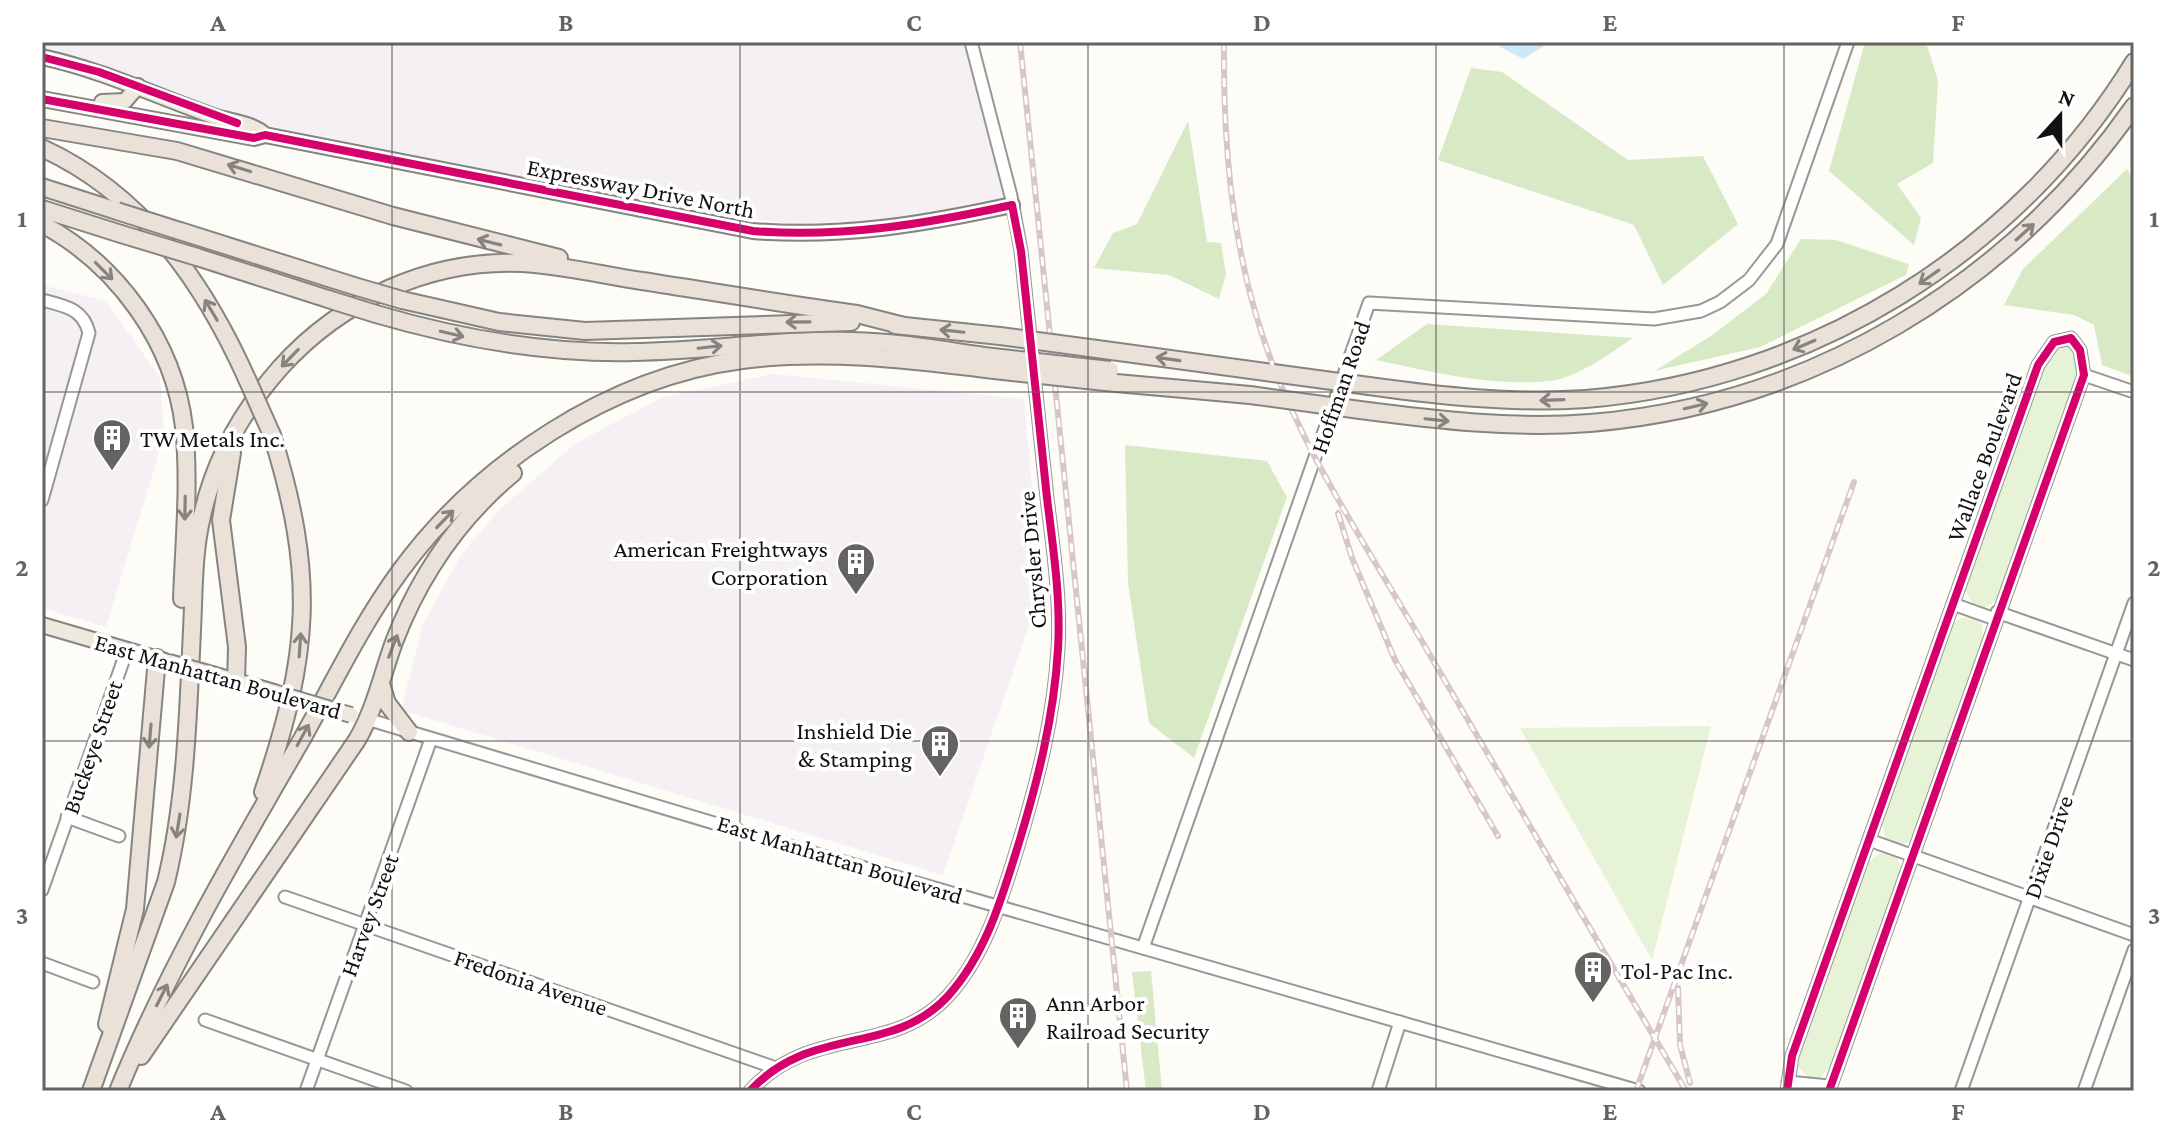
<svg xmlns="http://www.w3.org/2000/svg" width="2176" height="1133" font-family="'Crimson Pro',serif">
<rect width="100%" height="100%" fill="#fdfcf7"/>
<!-- industrial -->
<g fill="#f5f0f3">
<path d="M42,42h929l40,154 -108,22 -55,5 -53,1 -80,-9 -445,-89 -228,-74z"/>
<path d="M42,285l64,16 54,77 4,58 -58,191 -64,-19z"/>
<path d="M773,374l251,25 17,191 -98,285 -542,-165 22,-86 38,-69 39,-46 76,-66 87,-46z"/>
</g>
<!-- green -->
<g fill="#e7f3d7">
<path d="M2064,344l11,5 4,22 -3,13 -76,214 -15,10 -11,-2 -9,-15 1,-9 77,-214 12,-19z"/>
<path d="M1969,616l13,8 2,20 -71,194c-9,10 -19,7 -28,-1l-4,-17 69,-191 7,-9z"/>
<path d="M1711,726l-59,234 -132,-232z"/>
<path d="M1880,853l14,1 6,9 1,10 -68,189 -13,16 -12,-1 -10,-11 3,-18 64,-182z"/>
</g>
<!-- forest -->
<g fill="#d8eac5">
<path d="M1865,42h61l12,39 -5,82 -36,21 24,34 -7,27 -85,-74z"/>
<path d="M1471,68l31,4 126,88 75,-4 35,68 -75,61 -29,-60 -196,-65z"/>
<path d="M1188,121l19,121 14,1 5,31 -7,25 -50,-24 -75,-7 19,-35 24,-9z"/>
<path d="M2127,169l7,12v196l-32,-12 -8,-40 -20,-10 -70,-10 19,-36z"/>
<path d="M1801,239l35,1 73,24 -3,11 -146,72 -106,24 57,-35 55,-42z"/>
<path d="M1427,324l206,14c-24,16 -54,39 -83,43 -58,6 -118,-9 -174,-21z"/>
<path d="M1125,445l142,16 20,36 -93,261 -45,-35 -21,-140z"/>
<path d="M1151,971l11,120h-16l-14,-119z"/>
</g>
<!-- water -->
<path fill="#cde8f7" d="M1491,42h60l-28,17z"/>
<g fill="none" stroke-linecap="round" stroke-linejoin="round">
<!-- minor casing -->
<g stroke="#979795" stroke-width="15">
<g id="minor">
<path d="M42,300c22,6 41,8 47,33l-47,167"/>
<path d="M2084,375l50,17"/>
<path d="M1953,604l42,15"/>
<path d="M1997,612l137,48"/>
<path d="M367,719l470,141 802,231"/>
<path d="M67,817l52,19"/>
<path d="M1869,840l265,95"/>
<path d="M42,890l85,-240"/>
<path d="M285,897l491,171"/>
<path d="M1143,948l226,-645 285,16 47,-8 19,-9 29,-22 28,-36 71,-202"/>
<path d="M42,963l51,19"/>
<path d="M205,1020l201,71"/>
<path d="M1788,1082l41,4"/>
<path d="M306,1091l125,-352"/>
<path d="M750,1091c61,-67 142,-34 198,-95 37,-41 53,-95 69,-147 20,-65 37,-131 41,-200 3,-50 -5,-102 -11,-151 -9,-83 -18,-165 -26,-247l-10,-55 -40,-154"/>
<path d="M1378,1091l22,-69"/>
<path d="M1787,1091l5,-35 246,-691 16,-23 17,-4 9,12 4,25 -255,716"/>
<path d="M1961,1091l173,-488"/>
<path d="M2084,1091l50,-141"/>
</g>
</g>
<!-- major casing -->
<g stroke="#858482" stroke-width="18">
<g id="major">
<path d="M42,57c60,13 114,39 171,59 18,6 39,7 52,19"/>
<path d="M42,99l212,39 11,-3 488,96c90,7 172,-7 259,-26"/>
<path d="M102,102l23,-1 13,-15"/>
<path d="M42,625l123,36"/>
<path d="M212,674l62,18"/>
</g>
</g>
<!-- highway casing -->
<g stroke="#858482" stroke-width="20">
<g id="highway">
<path d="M42,128l135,23 216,65 166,42"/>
<path d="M42,148c100,46 161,133 205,231"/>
<path d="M42,187l75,24"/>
<path d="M42,209l79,25"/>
<path d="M42,224c75,40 132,118 142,203 6,56 0,115 -2,172"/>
<path d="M180,231l174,55"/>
<path d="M197,257l131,42"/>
<path d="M402,300l97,22 86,9 266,-9"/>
<path d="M376,314c85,25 170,40 258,38 74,-1 146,-13 219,-11 47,1 94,10 140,16"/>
<path d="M895,325l105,11"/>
<path d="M1097,349l176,24"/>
<path d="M1105,382l145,13"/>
<path d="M1369,386c72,10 144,18 217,13 224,-18 431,-146 548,-337"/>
<path d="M1360,410c77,10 153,19 230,13 220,-18 418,-137 544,-317"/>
<path d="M232,453l-11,67 16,127 -1,35"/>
<path d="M381,684l6,19 22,29"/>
<path d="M263,792c47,-138 53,-216 9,-357"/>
<path d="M107,1024l28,-115 22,-251"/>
<path d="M141,1056l216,-316c18,-31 25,-65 37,-98 25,-65 65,-124 119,-169"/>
<path d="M91,1091l75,-209c20,-82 22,-167 26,-252 2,-38 1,-77 10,-114 12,-55 41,-106 78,-148 61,-68 150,-109 242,-105 40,2 80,12 120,18 71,11 143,23 215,33l47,12"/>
<path d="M118,1091c50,-122 118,-238 184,-352 32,-57 60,-116 99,-169 78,-106 209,-193 341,-210 84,-11 169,0 252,10"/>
</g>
</g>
<!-- minor -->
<use href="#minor" stroke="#fffffe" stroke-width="11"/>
<!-- major -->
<use href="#major" stroke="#ede9dc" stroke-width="14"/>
<!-- highway -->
<use href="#highway" stroke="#eae1d8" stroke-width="16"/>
<!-- rail casing -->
<g stroke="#d9c6c7" stroke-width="6">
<g id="rail">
<path d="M1020,42l107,1049"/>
<path d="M1224,42c-1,99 7,198 38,292 35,109 101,206 158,304 88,152 177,302 266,453"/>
<path d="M1338,513l14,45 43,102 103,176"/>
<path d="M1678,988l2,57 10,38"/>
<path d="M1636,1091l218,-609"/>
</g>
</g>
<!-- rail -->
<use href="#rail" stroke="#fff" stroke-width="3" stroke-dasharray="9" stroke-linecap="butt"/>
<!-- major-bridge casing -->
<g stroke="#858482" stroke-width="18" stroke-linecap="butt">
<g id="major-bridge">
<path d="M169,662l43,12"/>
<path d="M274,692l77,23"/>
</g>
</g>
<!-- highway-bridge casing -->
<g stroke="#858482" stroke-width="20" stroke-linecap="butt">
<g id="highway-bridge">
<path d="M117,211l63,20"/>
<path d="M121,234l76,23"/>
<path d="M354,286l48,14"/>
<path d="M328,299l48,15"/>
<path d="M1000,336l97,13"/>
<path d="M993,357l117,13"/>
<path d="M994,370l111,12"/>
<path d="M1273,373l96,13"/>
<path d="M247,379l25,56"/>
<path d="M1250,395l110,15"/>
</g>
</g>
<!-- major-bridge -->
<use href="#major-bridge" stroke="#ede9dc" stroke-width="14"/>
<!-- highway-bridge -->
<use href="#highway-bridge" stroke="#eae1d8" stroke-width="16"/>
<!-- cycleway casing -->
<g stroke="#fff" stroke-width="13">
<g id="cycleway">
<path d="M42,57l57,15 138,51"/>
<path d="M42,99l212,39 11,-3 488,96c90,7 172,-7 259,-26l9,46c8,82 17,164 26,247 6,49 14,101 11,151 -4,69 -21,135 -41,200 -16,52 -32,106 -69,147 -56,61 -137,28 -198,95"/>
<path d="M1787,1091l5,-35 246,-691 16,-23 17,-4 9,12 4,25 -255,716"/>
</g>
</g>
<!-- cycleway -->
<use href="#cycleway" stroke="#d6006c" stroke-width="8"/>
</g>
<!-- one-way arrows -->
<defs><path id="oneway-shaft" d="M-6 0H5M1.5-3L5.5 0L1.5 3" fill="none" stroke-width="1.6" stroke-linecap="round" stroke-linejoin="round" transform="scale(2)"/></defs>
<g stroke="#88837e">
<use href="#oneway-shaft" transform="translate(239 168) rotate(-163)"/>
<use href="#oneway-shaft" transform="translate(2025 232) rotate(-42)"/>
<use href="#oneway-shaft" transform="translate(489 242) rotate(-166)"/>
<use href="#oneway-shaft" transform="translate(104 271) rotate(45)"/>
<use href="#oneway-shaft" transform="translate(1929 277) rotate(145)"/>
<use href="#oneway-shaft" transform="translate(211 310) rotate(-121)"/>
<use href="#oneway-shaft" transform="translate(798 322) rotate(179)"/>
<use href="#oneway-shaft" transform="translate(952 331) rotate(-174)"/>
<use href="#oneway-shaft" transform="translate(452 334) rotate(13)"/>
<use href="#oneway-shaft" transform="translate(1804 345) rotate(157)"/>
<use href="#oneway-shaft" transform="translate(710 347) rotate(-6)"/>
<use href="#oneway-shaft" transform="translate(290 358) rotate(134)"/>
<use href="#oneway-shaft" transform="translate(1168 359) rotate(-172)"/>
<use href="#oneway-shaft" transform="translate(1552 400) rotate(178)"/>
<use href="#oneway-shaft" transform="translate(1696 406) rotate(-13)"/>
<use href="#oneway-shaft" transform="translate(1437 420) rotate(6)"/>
<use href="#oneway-shaft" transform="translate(185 508) rotate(91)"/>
<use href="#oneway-shaft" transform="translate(445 519) rotate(-46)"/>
<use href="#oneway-shaft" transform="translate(300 645) rotate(-86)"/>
<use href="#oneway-shaft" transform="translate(393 646) rotate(-69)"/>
<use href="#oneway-shaft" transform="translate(303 735) rotate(-61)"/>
<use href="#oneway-shaft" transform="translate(150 736) rotate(95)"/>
<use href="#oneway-shaft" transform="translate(178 826) rotate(99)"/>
<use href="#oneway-shaft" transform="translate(162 995) rotate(-63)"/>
</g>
<!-- grid -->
<path fill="none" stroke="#646362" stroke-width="2" stroke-opacity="0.55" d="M392,42v1049M740,42v1049M1088,42v1049M1436,42v1049M1784,42v1049M42,392h2092M42,741h2092"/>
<!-- icons -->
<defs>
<g id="building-pin" transform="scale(2)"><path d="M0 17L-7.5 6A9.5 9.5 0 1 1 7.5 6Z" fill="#646362" stroke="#fff"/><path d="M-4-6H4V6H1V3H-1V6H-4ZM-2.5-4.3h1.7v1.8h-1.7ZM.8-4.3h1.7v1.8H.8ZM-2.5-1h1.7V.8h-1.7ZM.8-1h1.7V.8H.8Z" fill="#fff"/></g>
</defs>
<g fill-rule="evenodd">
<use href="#building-pin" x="112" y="438"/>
<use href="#building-pin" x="856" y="562"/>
<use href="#building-pin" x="940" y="744"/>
<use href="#building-pin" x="1593" y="970"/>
<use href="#building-pin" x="1018" y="1016"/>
</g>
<g text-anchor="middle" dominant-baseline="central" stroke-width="8" stroke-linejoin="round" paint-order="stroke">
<!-- street labels -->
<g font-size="24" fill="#111" stroke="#fff">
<text transform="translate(641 188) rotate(11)">Expressway Drive North</text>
<text transform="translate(1340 387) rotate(-71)">Hoffman Road</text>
<text transform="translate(1984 457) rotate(-70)">Wallace Boulevard</text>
<text transform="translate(1032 560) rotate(-95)">Chrysler Drive</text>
<text transform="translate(218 676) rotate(16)">East Manhattan Boulevard</text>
<text transform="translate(92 747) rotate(-71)">Buckeye Street</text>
<text transform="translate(2048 847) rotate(-71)">Dixie Drive</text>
<text transform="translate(840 859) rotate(17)">East Manhattan Boulevard</text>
<text transform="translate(369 915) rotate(-70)">Harvey Street</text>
<text transform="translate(531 982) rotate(19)">Fredonia Avenue</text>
</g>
<!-- poi labels -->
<g font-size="24" fill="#111" stroke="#fff" text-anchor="start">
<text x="140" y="438">TW Metals Inc.</text>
<text x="828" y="548" text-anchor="end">American Freightways<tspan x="828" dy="28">Corporation</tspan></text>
<text x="912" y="730" text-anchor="end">Inshield Die<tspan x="912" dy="28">&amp; Stamping</tspan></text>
<text x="1621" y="970">Tol-Pac Inc.</text>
<text x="1046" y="1002">Ann Arbor<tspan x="1046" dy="28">Railroad Security</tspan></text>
</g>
</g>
<!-- border -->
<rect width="2176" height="1133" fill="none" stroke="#ffffff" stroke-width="88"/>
<!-- north arrow -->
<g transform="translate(2060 116) rotate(21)" stroke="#ffffff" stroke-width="6" paint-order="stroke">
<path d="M0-6L14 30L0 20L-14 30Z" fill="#111111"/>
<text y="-12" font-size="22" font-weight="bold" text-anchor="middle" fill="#111111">N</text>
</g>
<rect x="44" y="44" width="2088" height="1045" fill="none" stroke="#646362" stroke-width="3"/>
<g font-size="26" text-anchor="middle" font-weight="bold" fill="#646362">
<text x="218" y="31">A</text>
<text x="566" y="31">B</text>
<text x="914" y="31">C</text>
<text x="1262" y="31">D</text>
<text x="1610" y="31">E</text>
<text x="1958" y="31">F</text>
<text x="22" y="227">1</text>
<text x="2154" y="227">1</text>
<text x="22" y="576">2</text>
<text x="2154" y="576">2</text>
<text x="22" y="924">3</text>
<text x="2154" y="924">3</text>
<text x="218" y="1120">A</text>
<text x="566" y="1120">B</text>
<text x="914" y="1120">C</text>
<text x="1262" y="1120">D</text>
<text x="1610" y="1120">E</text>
<text x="1958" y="1120">F</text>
</g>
</svg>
